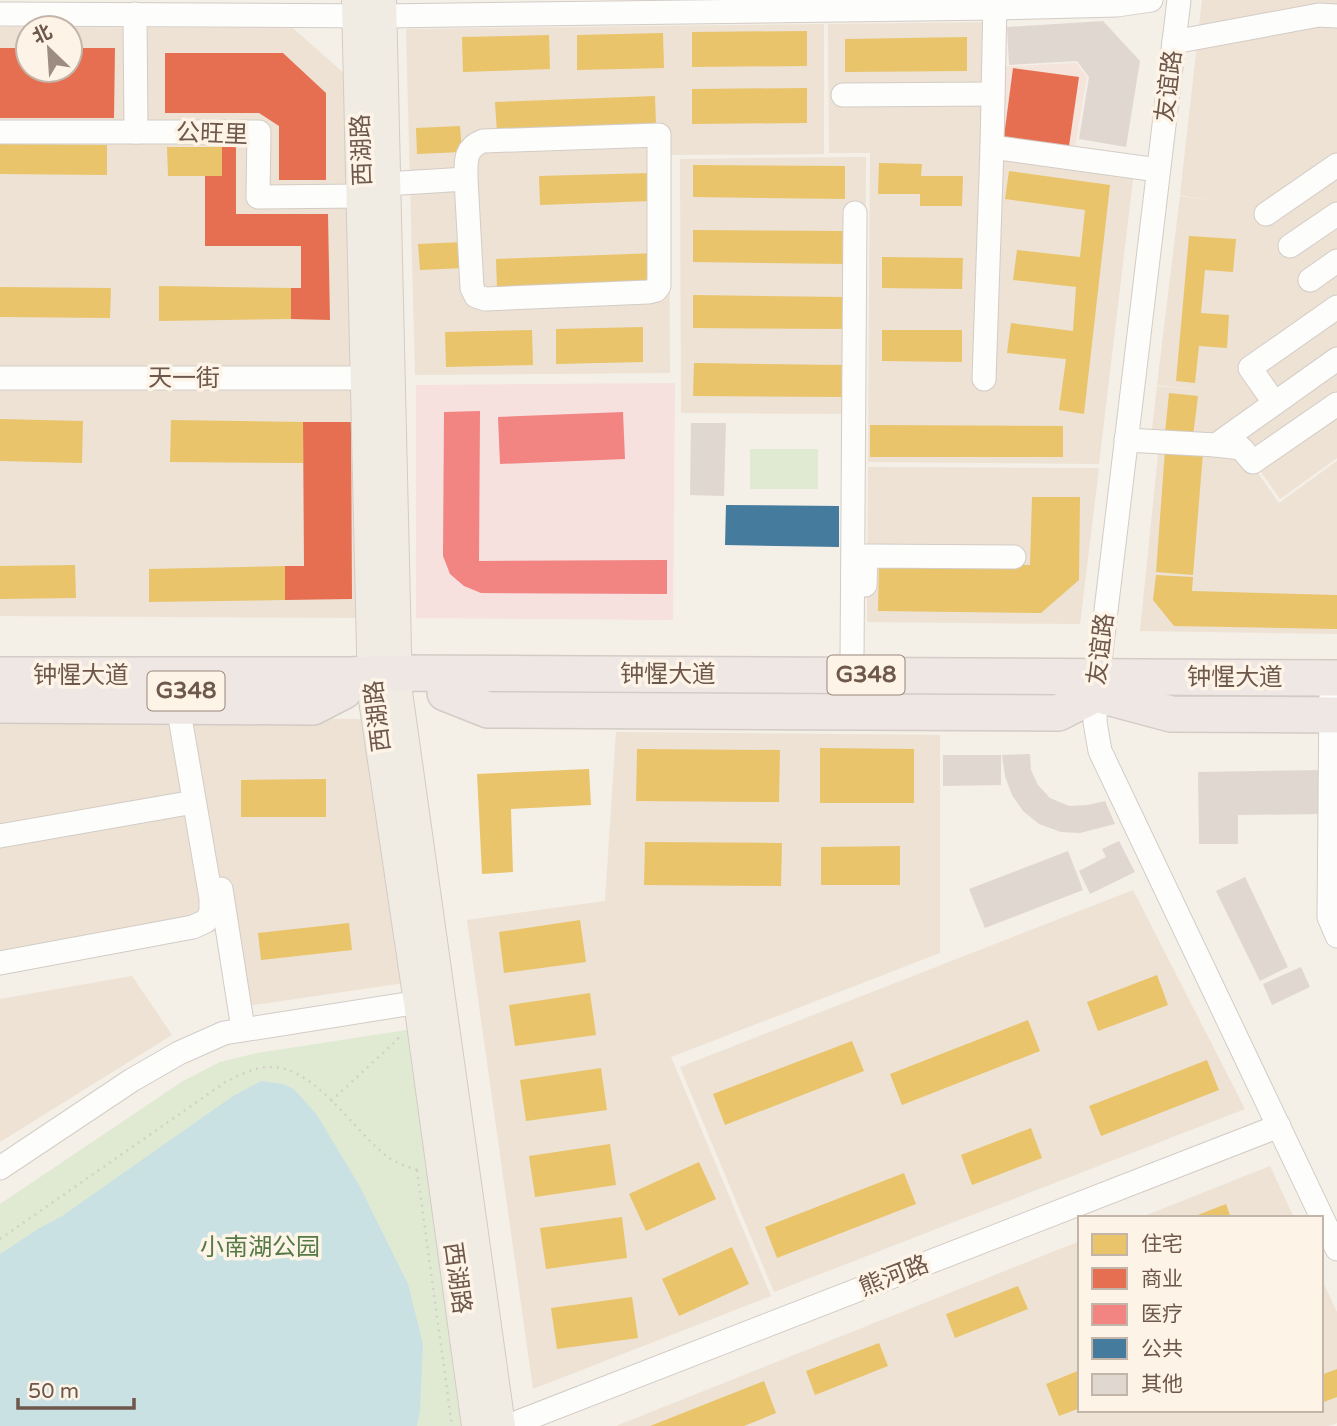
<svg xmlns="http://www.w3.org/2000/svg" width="1337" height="1426" font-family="'Varela Round','Noto Sans SC',sans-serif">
<rect width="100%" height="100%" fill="#f4efe7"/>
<!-- residential -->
<g fill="#ede2d4" fill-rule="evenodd">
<path d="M1202,0h135v458l-57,41 -40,-57 -89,-4 6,-52 43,4 -43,-5 23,-189 32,5 -32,-6z"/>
<path d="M991,22l-2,131 145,18 -35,293 -231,-2 2,-309h-41l-1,-129z"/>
<path d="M824,24v130l-155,1 1,218 -255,2 -9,-346z"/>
<path d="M0,27l293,1 55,49 8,290h-356zM28,28h42v42h-42z"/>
<path d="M866,157l-2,257 -183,-1 -1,-254z"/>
<path d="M356,389l6,229 -362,-2v-226z"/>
<path d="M1159,445l82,4 38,54 58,-42v173l-197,-3z"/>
<path d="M868,467l231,1 -19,156 -213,-2z"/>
<path d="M182,718l36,213 -218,41v-253z"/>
<path d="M189,718l174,1 41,264 -170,25z"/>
<path d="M616,732l324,3v218l-269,104 100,239 -238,93 -66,-469 138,-19z"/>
<path d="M1133,890l112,219 -471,183 -94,-225z"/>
<path d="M132,976l40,59 -172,107v-143z"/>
<path d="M1270,1166l24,52h-155z"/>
<path d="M1080,1241v169h241v-132l16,34v111l-9,3h-712z"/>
</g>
<!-- commercial -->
<path fill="#f4e4db" d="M1076,63l11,14 -14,80 -77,-11 1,-79z"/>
<!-- medical -->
<path fill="#f6e1df" d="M675,383l-2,237 -257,-2v-233z"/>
<!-- green -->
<g fill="#e0ead3">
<rect x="750" y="449" width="68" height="40"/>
<path d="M413,1029l53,397h-466v-222l183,-123 37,-19 37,-9z"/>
</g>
<!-- water -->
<path fill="#cae1e3" d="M261,1081l22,3 11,5 23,26 42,70 49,99 15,60 -3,67 -3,15h-417v-172l38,-25 24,-13 171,-120z"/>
<!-- homes -->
<g fill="#e9c46a">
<path d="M807,31v35l-115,1v-35z"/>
<path d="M663,33l1,35 -87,2v-35z"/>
<path d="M549,35l1,34 -87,3 -1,-35z"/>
<path d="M967,37v34l-122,1v-33z"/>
<path d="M807,88v35l-115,1v-35z"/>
<path d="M655,96l1,31 -159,6 -2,-31z"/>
<path d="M460,126l2,26 -45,2 -1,-26z"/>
<path d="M0,144l107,1v30l-107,-1z"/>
<path d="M167,147h55v29h-54z"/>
<path d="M879,163l43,1 -1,12h42l-1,30h-42v-12h-42z"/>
<path d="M693,165l152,1v33l-152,-2z"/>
<path d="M1009,171l101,14 -26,229 -25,-4 7,-51 -59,-6 4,-30 62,8 3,-44 -63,-7 4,-30 63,7 5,-47 -80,-11z"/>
<path d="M651,173l1,28 -112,4 -1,-29z"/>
<path d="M693,230l152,1v33l-152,-2z"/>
<path d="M1189,236l47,3 -3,33 -28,-2 -4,43 28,2 -2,33 -28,-2 -4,37 -19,-2z"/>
<path d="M463,242l1,26 -44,2 -2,-26z"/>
<path d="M656,253l1,31 -160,5 -1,-30z"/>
<path d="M882,257l81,1 -1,31 -80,-1z"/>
<path d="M159,286l132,2v31l-132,2z"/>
<path d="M0,287l111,1 -1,30 -110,-1z"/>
<path d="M693,295l152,2v32l-152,-1z"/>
<path d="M643,327v35l-87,2v-35z"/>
<path d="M532,330l1,35 -87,2 -1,-35z"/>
<path d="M882,330h80v32l-80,-1z"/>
<path d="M694,363l152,2 -1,32 -152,-1z"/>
<path d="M1169,393l29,3 -5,41 -28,-4z"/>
<path d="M0,419l83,2 -1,42 -82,-2z"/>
<path d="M171,420l132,2v41l-133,-1z"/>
<path d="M870,425l193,1v31h-193z"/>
<path d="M1165,450l38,3 -10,122 -37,-3z"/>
<path d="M1032,497h48l-1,83 -38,33 -163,-2 1,-48 151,2z"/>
<path d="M75,565l1,33 -76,1v-33z"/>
<path d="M285,566v34l-136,2v-33z"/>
<path d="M1156,575l37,2 -1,14 145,4v34l-163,-3 -21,-26z"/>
<path d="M820,748l94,1v54h-94z"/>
<path d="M637,749l143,1 -1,52 -143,-1z"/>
<path d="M589,769l2,36 -80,4 2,63 -31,2 -5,-100z"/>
<path d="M326,779v38h-85v-37z"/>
<path d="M645,842l137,1 -1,43 -137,-1z"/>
<path d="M900,846v39h-79v-38z"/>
<path d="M580,920l6,42 -82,11 -5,-41z"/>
<path d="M349,923l3,27 -91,10 -3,-27z"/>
<path d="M1157,975l11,30 -70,26 -11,-29z"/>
<path d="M590,993l6,42 -81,11 -6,-41z"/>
<path d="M1028,1020l12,31 -138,54 -12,-31z"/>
<path d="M852,1041l12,30 -139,54 -12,-31z"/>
<path d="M1207,1060l12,30 -118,46 -12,-30z"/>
<path d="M601,1068l6,42 -81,11 -6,-41z"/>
<path d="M1031,1128l11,30 -70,27 -11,-30z"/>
<path d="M610,1144l6,41 -81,12 -6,-41z"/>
<path d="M699,1162l17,37 -70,32 -17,-37z"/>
<path d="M904,1173l12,31 -139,54 -12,-31z"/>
<path d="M1226,1204l5,14h-41z"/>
<path d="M622,1217l5,41 -81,11 -6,-41z"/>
<path d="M732,1247l17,37 -70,32 -17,-37z"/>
<path d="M1018,1286l10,23 -73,29 -9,-24z"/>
<path d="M632,1297l6,41 -81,11 -6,-41z"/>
<path d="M879,1343l9,23 -73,29 -9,-24z"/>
<path d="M1337,1369v28l-16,6v-28z"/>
<path d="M1080,1370v38l-21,8 -13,-32z"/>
<path d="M764,1381l12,32 -32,13h-94z"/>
</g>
<!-- shops -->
<g fill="#e76f51">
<path d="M0,48h28v22h42v-22h45l-1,70h-114z"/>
<path d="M165,53h118l43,40v87h-47v-54l-20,-13h-94z"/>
<path d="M1013,68l66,9 -11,76 -65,-9z"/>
<path d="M222,147h14v67h92l2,106 -39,-1v-31h10v-42h-96v-70h17z"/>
<path d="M303,422h48l1,177 -67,1v-34h19z"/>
</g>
<!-- health -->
<g fill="#f28482">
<path d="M480,411l-1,150 188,-1v34l-186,-1 -17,-7 -14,-12 -7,-18 1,-144z"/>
<path d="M623,412l2,47 -125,5 -2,-47z"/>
</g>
<!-- public -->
<path fill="#457b9d" d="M726,505l113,1v41l-114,-2z"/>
<!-- building -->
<g fill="#e0d7d0">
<path d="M1103,21l37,40 -14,86 -47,-8 10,-62 -12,-16 -68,4 -2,-38z"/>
<path d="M691,423h35l-2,73 -34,-1z"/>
<path d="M1030,754l1,16 7,15 12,13 19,8 19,-1 17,-4 10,23 -35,9 -19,-1 -22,-8 -16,-13 -11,-16 -7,-19 -3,-21z"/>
<path d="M943,755h58v30l-58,1z"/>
<path d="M1325,770v44l-87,1v29h-39l-1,-72z"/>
<path d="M1119,841l16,31 -45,22 -11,-23 27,-14 -4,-8z"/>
<path d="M1068,851l15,39 -98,38 -16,-39z"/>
<path d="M1245,877l43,90 -28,14 -44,-90z"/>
<path d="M1301,967l9,20 -38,18 -9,-21z"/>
</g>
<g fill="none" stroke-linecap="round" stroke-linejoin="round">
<!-- minor casing -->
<g stroke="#d3ccc6" stroke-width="25">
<g id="minor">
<path d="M995,0l-3,147 166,23"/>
<path d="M1179,0l-83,694 -1,28 5,29 237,498"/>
<path d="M0,14l382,2 613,-8 122,-3 34,-5"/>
<path d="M135,14l1,118"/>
<path d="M1174,42l145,-27 18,1"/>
<path d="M843,95l150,-1"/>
<path d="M0,132h259l-1,65 105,-1"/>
<path d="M385,184l81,-5c0,-17 -2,-31 17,-38l176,-6v151l-3,4 -8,2 -163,7 -9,-3 -4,-8 -6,-109"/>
<path d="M1266,214l71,-49"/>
<path d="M1290,246l47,-32"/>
<path d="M1310,280l27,-19"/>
<path d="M0,378h367"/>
<path d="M984,379l8,-232"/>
<path d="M1274,402l-24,-34 87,-61"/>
<path d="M1126,440l90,5 121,-86"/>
<path d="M1216,445l25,3 12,14 84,-58"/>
<path d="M865,585l1,-29 148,1"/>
<path d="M852,661l3,-448"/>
<path d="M1331,696l-2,221 8,19"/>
<path d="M0,836l194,-34"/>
<path d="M221,889l22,140"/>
<path d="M0,963l193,-36 13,-6 5,-9v-14l-33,-192"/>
<path d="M0,1168l132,-88 47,-27 45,-20 195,-31"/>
<path d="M508,1426l771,-300"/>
</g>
</g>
<!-- major casing -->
<g stroke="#d3cbc5" stroke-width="32">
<g id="major">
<path d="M357,0l16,693 46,309 58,424"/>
<path d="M381,0l16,692 103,734"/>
</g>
</g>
<!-- highway casing -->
<g stroke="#d3cbc5" stroke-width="38">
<g id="highway">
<path d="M0,675h350l45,-2 942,5"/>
<path d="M445,693l43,17 570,3 38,-19 75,20 166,1"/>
<path d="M0,705l313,2 31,-16"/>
</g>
</g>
<!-- path -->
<g stroke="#d5cfca" stroke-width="2.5" stroke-dasharray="2 5" stroke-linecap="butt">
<path d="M331,1101l66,-61 4,-7"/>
<path d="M417,1170l35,256"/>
<path d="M0,1239l227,-158c13,-6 28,-14 42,-14 46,-2 86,66 120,91 8,5 21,10 30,12"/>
</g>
<!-- minor -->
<use href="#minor" stroke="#fdfdfb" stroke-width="23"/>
<!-- major -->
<use href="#major" stroke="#f0ece4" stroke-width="30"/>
<!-- highway -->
<use href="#highway" stroke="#efe7e4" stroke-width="35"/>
</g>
<g text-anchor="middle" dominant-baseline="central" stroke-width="7" stroke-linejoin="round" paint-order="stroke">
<!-- shield labels -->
<g fill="#fdf4e7" stroke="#99867a" stroke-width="2">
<rect x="827.5" y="655.5" width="77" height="39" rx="5"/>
<rect x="147.5" y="671.5" width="77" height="39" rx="5"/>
</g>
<g font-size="23" font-weight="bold" fill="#6e574b">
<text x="866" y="675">G348</text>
<text x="186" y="691">G348</text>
</g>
<!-- street labels -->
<g font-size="24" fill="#6e574b" stroke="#fdf4e7">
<text transform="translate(1169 86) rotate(-83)">友谊路</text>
<text transform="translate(212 134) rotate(2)">公旺里</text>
<text transform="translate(362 150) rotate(-92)">西湖路</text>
<text x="184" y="378">天一街</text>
<text transform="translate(1101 649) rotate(-83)">友谊路</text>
<text x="668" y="674">钟惺大道</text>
<text x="81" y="675">钟惺大道</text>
<text x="1235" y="677">钟惺大道</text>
<text transform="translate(378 716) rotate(-97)">西湖路</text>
<text transform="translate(894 1276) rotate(-21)">熊河路</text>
<text transform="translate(457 1278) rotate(82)">西湖路</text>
</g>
<!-- park labels -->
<g font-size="24" fill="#557a46" stroke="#fdf4e7">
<text x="260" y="1247">小南湖公园</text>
</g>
</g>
<!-- legend -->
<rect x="1078" y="1216" width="245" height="196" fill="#fdf4e7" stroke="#c4b5a9" stroke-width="2"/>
<rect x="1092" y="1234" width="35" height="21" fill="#e9c46a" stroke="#c4b5a9" stroke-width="2"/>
<text x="1141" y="1251" font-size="21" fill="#6e574b">住宅</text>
<rect x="1092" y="1268" width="35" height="21" fill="#e76f51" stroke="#c4b5a9" stroke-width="2"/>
<text x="1141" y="1286" font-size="21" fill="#6e574b">商业</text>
<rect x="1092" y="1304" width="35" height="21" fill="#f28482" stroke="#c4b5a9" stroke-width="2"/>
<text x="1141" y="1321" font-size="21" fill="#6e574b">医疗</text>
<rect x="1092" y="1338" width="35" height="21" fill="#457b9d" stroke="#c4b5a9" stroke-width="2"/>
<text x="1141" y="1356" font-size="21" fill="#6e574b">公共</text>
<rect x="1092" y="1374" width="35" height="21" fill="#e0d7d0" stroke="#c4b5a9" stroke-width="2"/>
<text x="1141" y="1391" font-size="21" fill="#6e574b">其他</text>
<!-- north arrow -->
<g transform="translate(49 49) rotate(335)"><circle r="33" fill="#fdf4e7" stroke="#c4b5a9" stroke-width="2"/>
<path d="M0-5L12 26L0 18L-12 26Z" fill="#9d8c82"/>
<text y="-10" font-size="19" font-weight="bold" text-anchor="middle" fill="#6e574b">北</text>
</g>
<!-- scale -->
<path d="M18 1398v10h116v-10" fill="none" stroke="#6e574b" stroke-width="3.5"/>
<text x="28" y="1398" font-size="21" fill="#6e574b" stroke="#fdf4e7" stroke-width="5" paint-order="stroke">50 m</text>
</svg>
